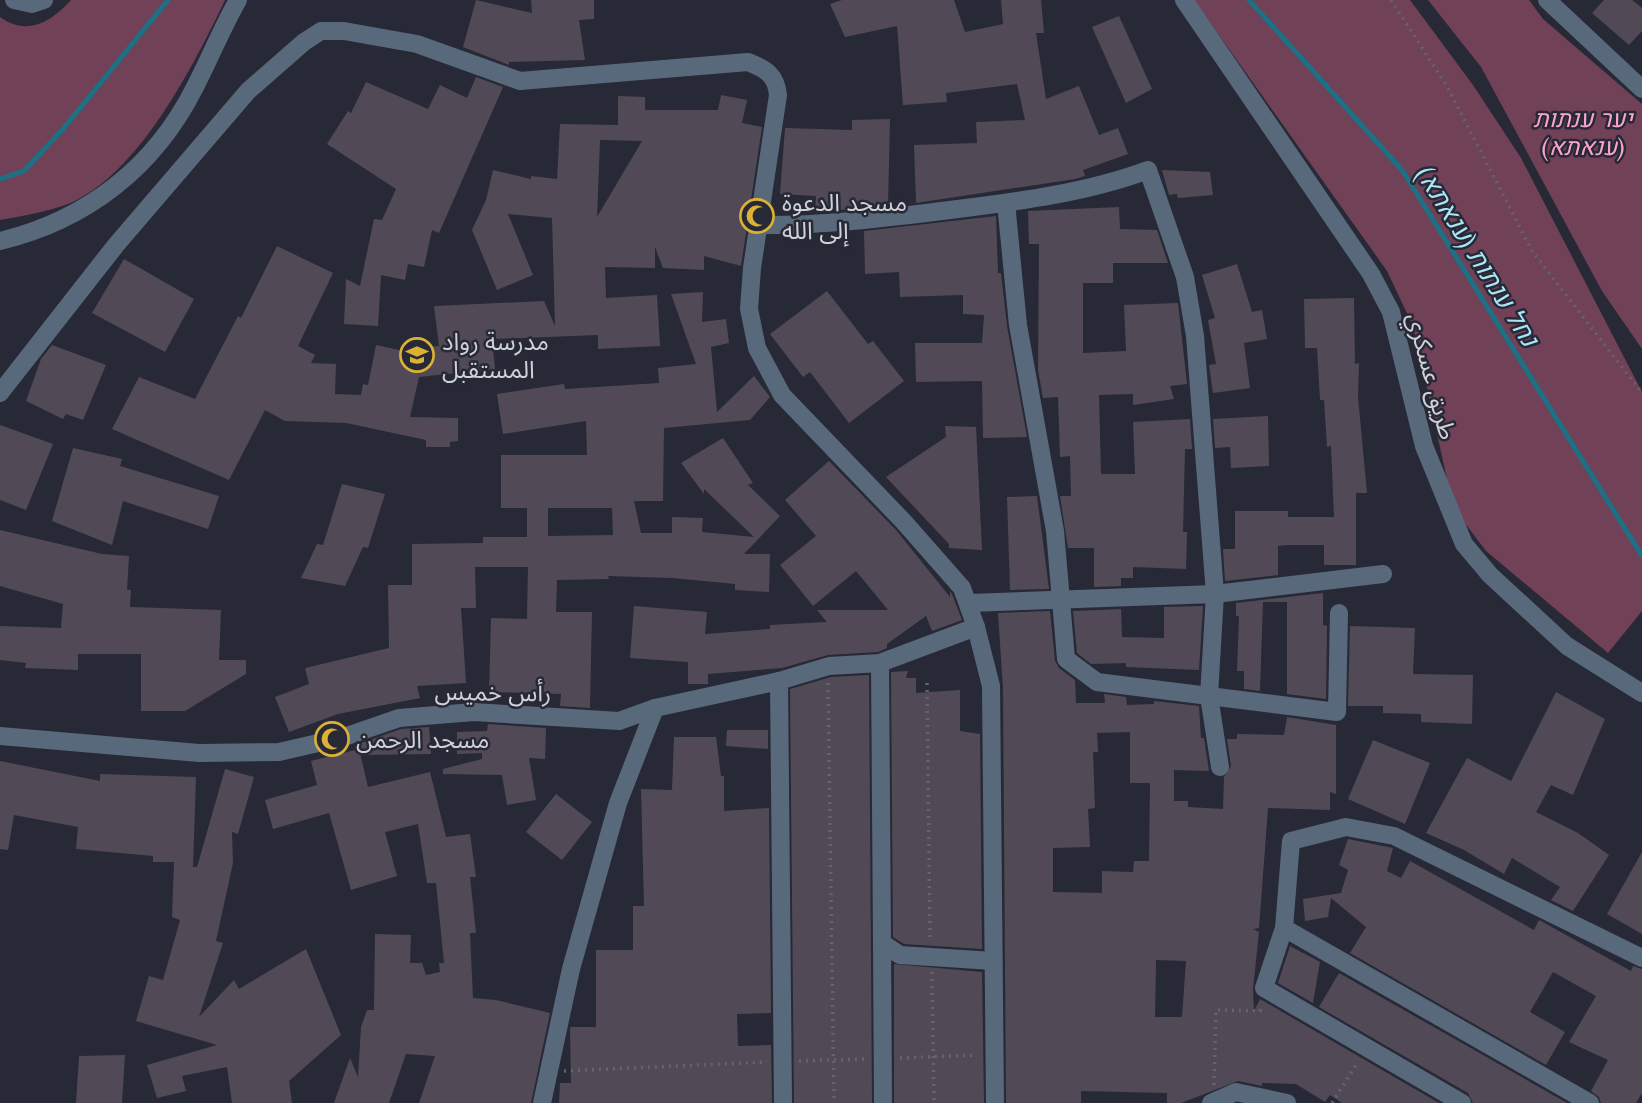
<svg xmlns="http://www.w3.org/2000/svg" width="1642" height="1103" font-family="Lora,'Noto Sans Arabic',Heebo,serif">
<rect width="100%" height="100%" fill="#282936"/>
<!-- green -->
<g fill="#704157">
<path d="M71,0h154c-31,65 -87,176 -157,204 -21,8 -46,12 -68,16v-203c28,20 52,4 71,-17z"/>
<path d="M1194,0h216l63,85 48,73 121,234v219l-34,42 -122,-102 -25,-33 -14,-39 -34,-153 -26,-55z"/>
<path d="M1428,0h101l14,19 99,85v245l-40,-58 -121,-224z"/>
</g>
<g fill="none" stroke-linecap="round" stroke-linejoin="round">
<!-- stream -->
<g stroke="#1c7185" stroke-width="5">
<path d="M1249,0l153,170 240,386"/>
<path d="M0,179l24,-8 39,-42 105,-129"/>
</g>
</g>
<!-- building -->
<g fill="#524956" fill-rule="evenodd">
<path d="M476,0l56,13 -1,-13h63v19l-15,1 6,40 -76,2v3l-46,-18z"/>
<path d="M842,0h112l11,32 38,-8 -2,-24h40l3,33h-8l10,66 33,-13 20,49 19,-7 10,26 -45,16 2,6 -10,3 -159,24 -2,-58 63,-2 -1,-21 49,-2 -8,-36 -71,9 1,9 -44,3 -6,-79 -52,11 -15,-33z"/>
<path d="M1604,0h28l10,8v23l-13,14 -37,-32z"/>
<path d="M1119,16l33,73 -26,14 -34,-76z"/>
<path d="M476,77l27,10 -64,146 -7,-3 -8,37 -16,-3 -3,16 -24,-5 -3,51 -34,-2 2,-45 14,7 14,-67 8,1 14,-31 -69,-45 21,-33 3,2 15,-31 62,27 12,-24 27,13z"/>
<path d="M721,95l26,5 -5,23 20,4 -21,139 -37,-10v14l-41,-2 -8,-21v21l-50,-1 1,31 51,-3 3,51 -62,3v-14l-106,4 3,30 -76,8 -9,40 48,1v23l-8,1v5h-24v-7l-80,-17 -61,-2 -20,-11 -36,70 -117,-51 27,-52 56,22 43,-83 3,2 36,-72 56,27 -35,73 17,9 -4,8 25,1 -1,30 26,1 2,-11 5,1 8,-40 51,11v-9l12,-1 -5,-40 110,-5 11,25 -3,-108 -44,-4 25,61 -36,15 -25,-60 14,-30 7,-30 38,9v-3l26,3 3,-55 58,1v-29l27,1v13h73zM600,140l42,1 -45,76z"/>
<path d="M890,119l-2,87 -73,6 1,-16 -36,-2 5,-66 67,2v-10z"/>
<path d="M1162,170l48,2 3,23 -35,3 -1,-4 -8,1z"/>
<path d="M1119,207l1,22 37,1 11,33h-55v20h-30v70l43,-2 -2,-46 54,-2 9,81 -17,2 4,13 -41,6v-11l-34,1 2,79h34l-2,-52 57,-3 2,30h-7l-2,83h4l-1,37 -53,-2v11h-12v8l-27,1v-39h-26l-8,-52h11l-1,-40 -10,1 -2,-60 -15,1 -5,-28 1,-126h-10l-1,-33z"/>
<path d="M996,216l2,57h3l6,53 20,111 -44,1 -1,-57 -66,1 -1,-39h67l2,-28 -21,-1v-19l-63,2 -1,-25 -34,2 -1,-43z"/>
<path d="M124,259l70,40 -29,53 -73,-39z"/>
<path d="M1237,264l15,48 10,-2 5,29 -23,4 6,45 -37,5 -4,-28 7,-1 -8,-44 7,-2 -13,-43z"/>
<path d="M827,291l41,53 5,-3 31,40 -55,42 -39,-51 -7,5 -33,-43z"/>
<path d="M703,292l-1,30 24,-3 3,24 -18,4 6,65 37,-36 16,21 -20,23 -86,8 -1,73h-29l7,32h31v-16l31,1 -1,14 52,5 -50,-48v5l-23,-31 42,-25 30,45 -5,2 32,31 -36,38h26l-1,38 -34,-2v-6l-62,-6 -65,-2 1,3 -52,1 -1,32h36l-2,96 -30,-2 1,-12 -72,-2 2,-74 36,1 1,-52h-53l1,41h-15l5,75 -49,3 3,12 -82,16 -49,18 -14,-35 34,-13 -4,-16 84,-20 -1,-63h24v-41l71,-1v-6h44v-29h-26v-53h86l-1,-34 -83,13 -6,-40 67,-10 1,5 94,-6 -1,-15 38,-4 -25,-70zM548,508h64l1,27 -65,1z"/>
<path d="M1354,298l1,66 4,-1 -1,34 9,96h-11v72h-32v-20h-36l-10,1v29l-53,6 -2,-32h12v-38h53v6h46l-3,-71 -4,1 -3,-47h-4l-3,-52h-12l-1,-49z"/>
<path d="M52,345l54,20 -23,55 -17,-6 -3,5 -37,-18 15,-42z"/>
<path d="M1268,416l1,50 -38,2 -1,-21 -15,1 -2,-29z"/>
<path d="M0,425l53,19 -27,66 -26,-10z"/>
<path d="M945,426l31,1 6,123 -33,-2v-4l-63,-67 60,-40z"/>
<path d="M73,448l49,11 -2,7 99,30 -11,33 -85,-28 -11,44 -60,-24z"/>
<path d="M829,461l67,69 54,67v-6l2,3 10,26 -30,11 -6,-15 -39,28v4l-9,4 -50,3 -46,13 -74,6v10h-20v-22l-58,-4 4,-52 73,6 -2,22 65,-5v-4l57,-3 -10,-12h71l-32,-39 -43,35 -33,-41 36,-29 -31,-36z"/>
<path d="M342,484l43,10 -17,54 -5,-1 -18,39 -44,-8 16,-34 6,1z"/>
<path d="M1037,496l12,93 -39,1 -3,-93z"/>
<path d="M0,530l102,24 27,2 -2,34h4l-1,17 91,3 -2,50h27v14l-61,37h-44v-57h-63v16l-53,-2 1,-5 -26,-3v-34l61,2 2,-24 -63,-18z"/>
<path d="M1323,593v32l4,1 -1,73 -39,-5v-92h-24l-3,89 -16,-2v-18h-7l2,-55h-3v-13z"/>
<path d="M1203,606l-4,64 -73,-3v-4l-35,1 -14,-11 -4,-42 48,-2 1,28 42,1v-31z"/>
<path d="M1050,611l5,50 4,7 16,12 1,23h29l-1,-9 22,3 1,8 27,-1v-3l45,5 2,32h3l5,33 -35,-1v31h14v6l35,2 1,-32 7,-11 -4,-27h10v-5l47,1 3,-18 49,8v69l-6,-2v18l-62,-2 -9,120 -6,1 6,3 -6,57 1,22 6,-12 179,104h-97l-12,-8 -5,7 -29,-18 -34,-1v3l-24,-5 -57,22h-14v-10l-86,-2v12h-75l-3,-415 -5,-75zM1130,732v51h20l-1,78h-15l-1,11 -31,-1v22l-49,-1v-44l37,-1 -2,-38 7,-1 -2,-56h5l-1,-19zM1156,960l30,1 -4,56h-27z"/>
<path d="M1350,626l65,2 -2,46 60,1 -1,49 -51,-2v-8l-38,-1v-7h-35z"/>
<path d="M908,671l-2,7h10v15l44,-3v41l20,3 2,215 -78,-5 -11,-7 -2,-265z"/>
<path d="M869,675l3,428h-78l-4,-414 41,-12z"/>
<path d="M1556,692l49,27 -32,76 -22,-10 -15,27 42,21 31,22 -36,56 -22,-11 9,-13 -48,-29 -8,16 -40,-24 -38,-17 41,-75 44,23z"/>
<path d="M488,724l58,4 -1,31 -16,-1 7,42 -29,5 -5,-30 -59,-1v-5l39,-10v-6l-25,1v-22l30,-1z"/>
<path d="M429,727l2,27 -70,1v-12l40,-14z"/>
<path d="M727,730h41v19l-42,-3z"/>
<path d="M674,737h42l5,39h3v35l45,-3 2,205 -34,1 1,32 33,-1 1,58h-213l1,-20h11l-1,-56h26v-77h37v-44h11l-3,-117 31,1z"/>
<path d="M1373,740l57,23 -25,61 -57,-25z"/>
<path d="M359,749l9,38 62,-15 16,65 24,-3 6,43h-6l6,56h-6l3,65 23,2 54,13 -19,90h-112l16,-47 -29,-2 -17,49h-55l16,-45 8,19 3,-50 6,-17h7l1,-76 36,1 -1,28h12l4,12 14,-3 -1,-9h5l-8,-80h-9l-9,-59 -33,8 12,44 -46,14 -22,-77 -56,16 -8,-29 52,-15 -6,-24z"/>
<path d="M0,761l100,20v-7l96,3 -3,90h4l28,-98 29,8 -16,57 -6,-2 1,31 -17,78 7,2 -24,74 35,-37 5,9 67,-40 35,86 -52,46 3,22h-60l-5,-36 -45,9 4,15 -29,7 -10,-33 70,-20 -81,-24 13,-45 14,4 17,-60 -8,-3 2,-55h-21v-6l-77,-7 2,-22 -64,-12 -6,35 -8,-1z"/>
<path d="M556,794l36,28 -30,38 -36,-28z"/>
<path d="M1348,839l45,9 -6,23 14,7 9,-17 124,69 5,-10 92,51 2,-5 9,3v124l-6,10h-35l-2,-6 -8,-6 17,-31 -39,-18 27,-46 -43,-24 -23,40 35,20 -19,33 -196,-112 16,-26 -35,-29 -3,19 -23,4 -2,-22 38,-6 7,-23 -9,-5z"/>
<path d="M1642,852v82l-35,-20z"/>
<path d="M1290,946l30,16 -7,41 -35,-20z"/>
<path d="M894,964l88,8 2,131h-90z"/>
<path d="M1339,973l228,130h-94l-5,-10 -149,-86z"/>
<path d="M125,1055l-3,48h-46l3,-47z"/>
</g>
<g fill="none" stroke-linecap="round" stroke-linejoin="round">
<!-- path -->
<g stroke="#63646f" stroke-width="3.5" stroke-dasharray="2 5" stroke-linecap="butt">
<path d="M1391,0l57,88 84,163 110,142"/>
<path d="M828,683l6,420"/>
<path d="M927,683l3,257"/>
<path d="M932,972l2,131"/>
<path d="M900,1058l76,-3"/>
<path d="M799,1061l65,-2"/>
<path d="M564,1071l203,-9"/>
<path d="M1214,1085l2,-75 44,1 1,-7"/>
<path d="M1332,1103l26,-41"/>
</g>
<!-- minor -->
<g stroke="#58697c" stroke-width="18">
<path d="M14,0l18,4 12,-4"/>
<path d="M1184,0l187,274 20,38 33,134 40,98 26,31 77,71 75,47"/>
<path d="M1547,0l95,89"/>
<path d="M1006,203l12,122 37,206 11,128 31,23 240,30 2,-99"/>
<path d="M758,225c59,1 118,-6 176,-13 71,-9 147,-17 214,-42l37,107 10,59 20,258 -6,102 11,71"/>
<path d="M0,241c87,-21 155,-74 195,-154 15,-29 27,-59 43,-87"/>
<path d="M0,393l116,-148 132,-154 56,-49 17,-11h23l73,13 103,37 228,-19c18,7 28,13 30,33l-26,173 -3,41 8,39 25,47 122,127 58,66 14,39 15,59 4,417"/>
<path d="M968,603l247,-9 168,-20"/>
<path d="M880,663l2,280 18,12 93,6"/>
<path d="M779,681l4,422"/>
<path d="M0,736l199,17 80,-1 65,-15 55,-19 75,-6 145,9 36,-13 124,-27 50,-15 51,-3 96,-36"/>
<path d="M1284,928l-20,60 198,115"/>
<path d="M882,943l1,160"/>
<path d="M542,1103l29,-134 47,-166 37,-95"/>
<path d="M1211,1103l25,-11 51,11"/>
<path d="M1590,1103l-306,-175 7,-87 55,-14 48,9 248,122"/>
</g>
</g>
<!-- icons -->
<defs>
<g id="mosque-ring" transform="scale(1.75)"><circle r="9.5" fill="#282936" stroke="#dbb233" stroke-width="1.5"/><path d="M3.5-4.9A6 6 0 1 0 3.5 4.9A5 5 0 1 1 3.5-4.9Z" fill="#dbb233"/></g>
<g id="school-ring" transform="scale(1.75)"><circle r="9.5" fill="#282936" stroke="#dbb233" stroke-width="1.5"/><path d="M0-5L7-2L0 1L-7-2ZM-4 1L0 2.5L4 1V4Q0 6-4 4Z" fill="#dbb233"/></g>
</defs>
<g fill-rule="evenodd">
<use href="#mosque-ring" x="757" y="216"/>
<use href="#school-ring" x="417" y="355"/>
<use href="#mosque-ring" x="332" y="739"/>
</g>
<g text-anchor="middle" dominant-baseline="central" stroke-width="5" stroke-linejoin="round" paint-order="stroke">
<!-- park labels -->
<g font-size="24" font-style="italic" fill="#faa4cd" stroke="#282936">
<text x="1583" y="118">יער ענתות<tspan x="1583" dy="28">(ענאתא)</tspan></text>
</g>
<!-- poi labels -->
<g font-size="24" fill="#d0d0d9" stroke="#282936" text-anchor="start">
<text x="782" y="202">مسجد الدعوة<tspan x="782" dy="28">إلى الله</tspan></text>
<text x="442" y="341">مدرسة رواد<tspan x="442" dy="28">المستقبل</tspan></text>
<text x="356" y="739">مسجد الرحمن</text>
</g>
<!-- street labels -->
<g font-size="24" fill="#d0d0d9" stroke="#282936">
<text transform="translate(1432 376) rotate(75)">طريق عسكري</text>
<text transform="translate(493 692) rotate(1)">رأس خميس</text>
</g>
<!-- water labels -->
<g font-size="26" font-style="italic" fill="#a8e6f8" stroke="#282936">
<text transform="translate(1478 256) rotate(58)">נחל ענתות (ענאתא)</text>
</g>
</g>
</svg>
